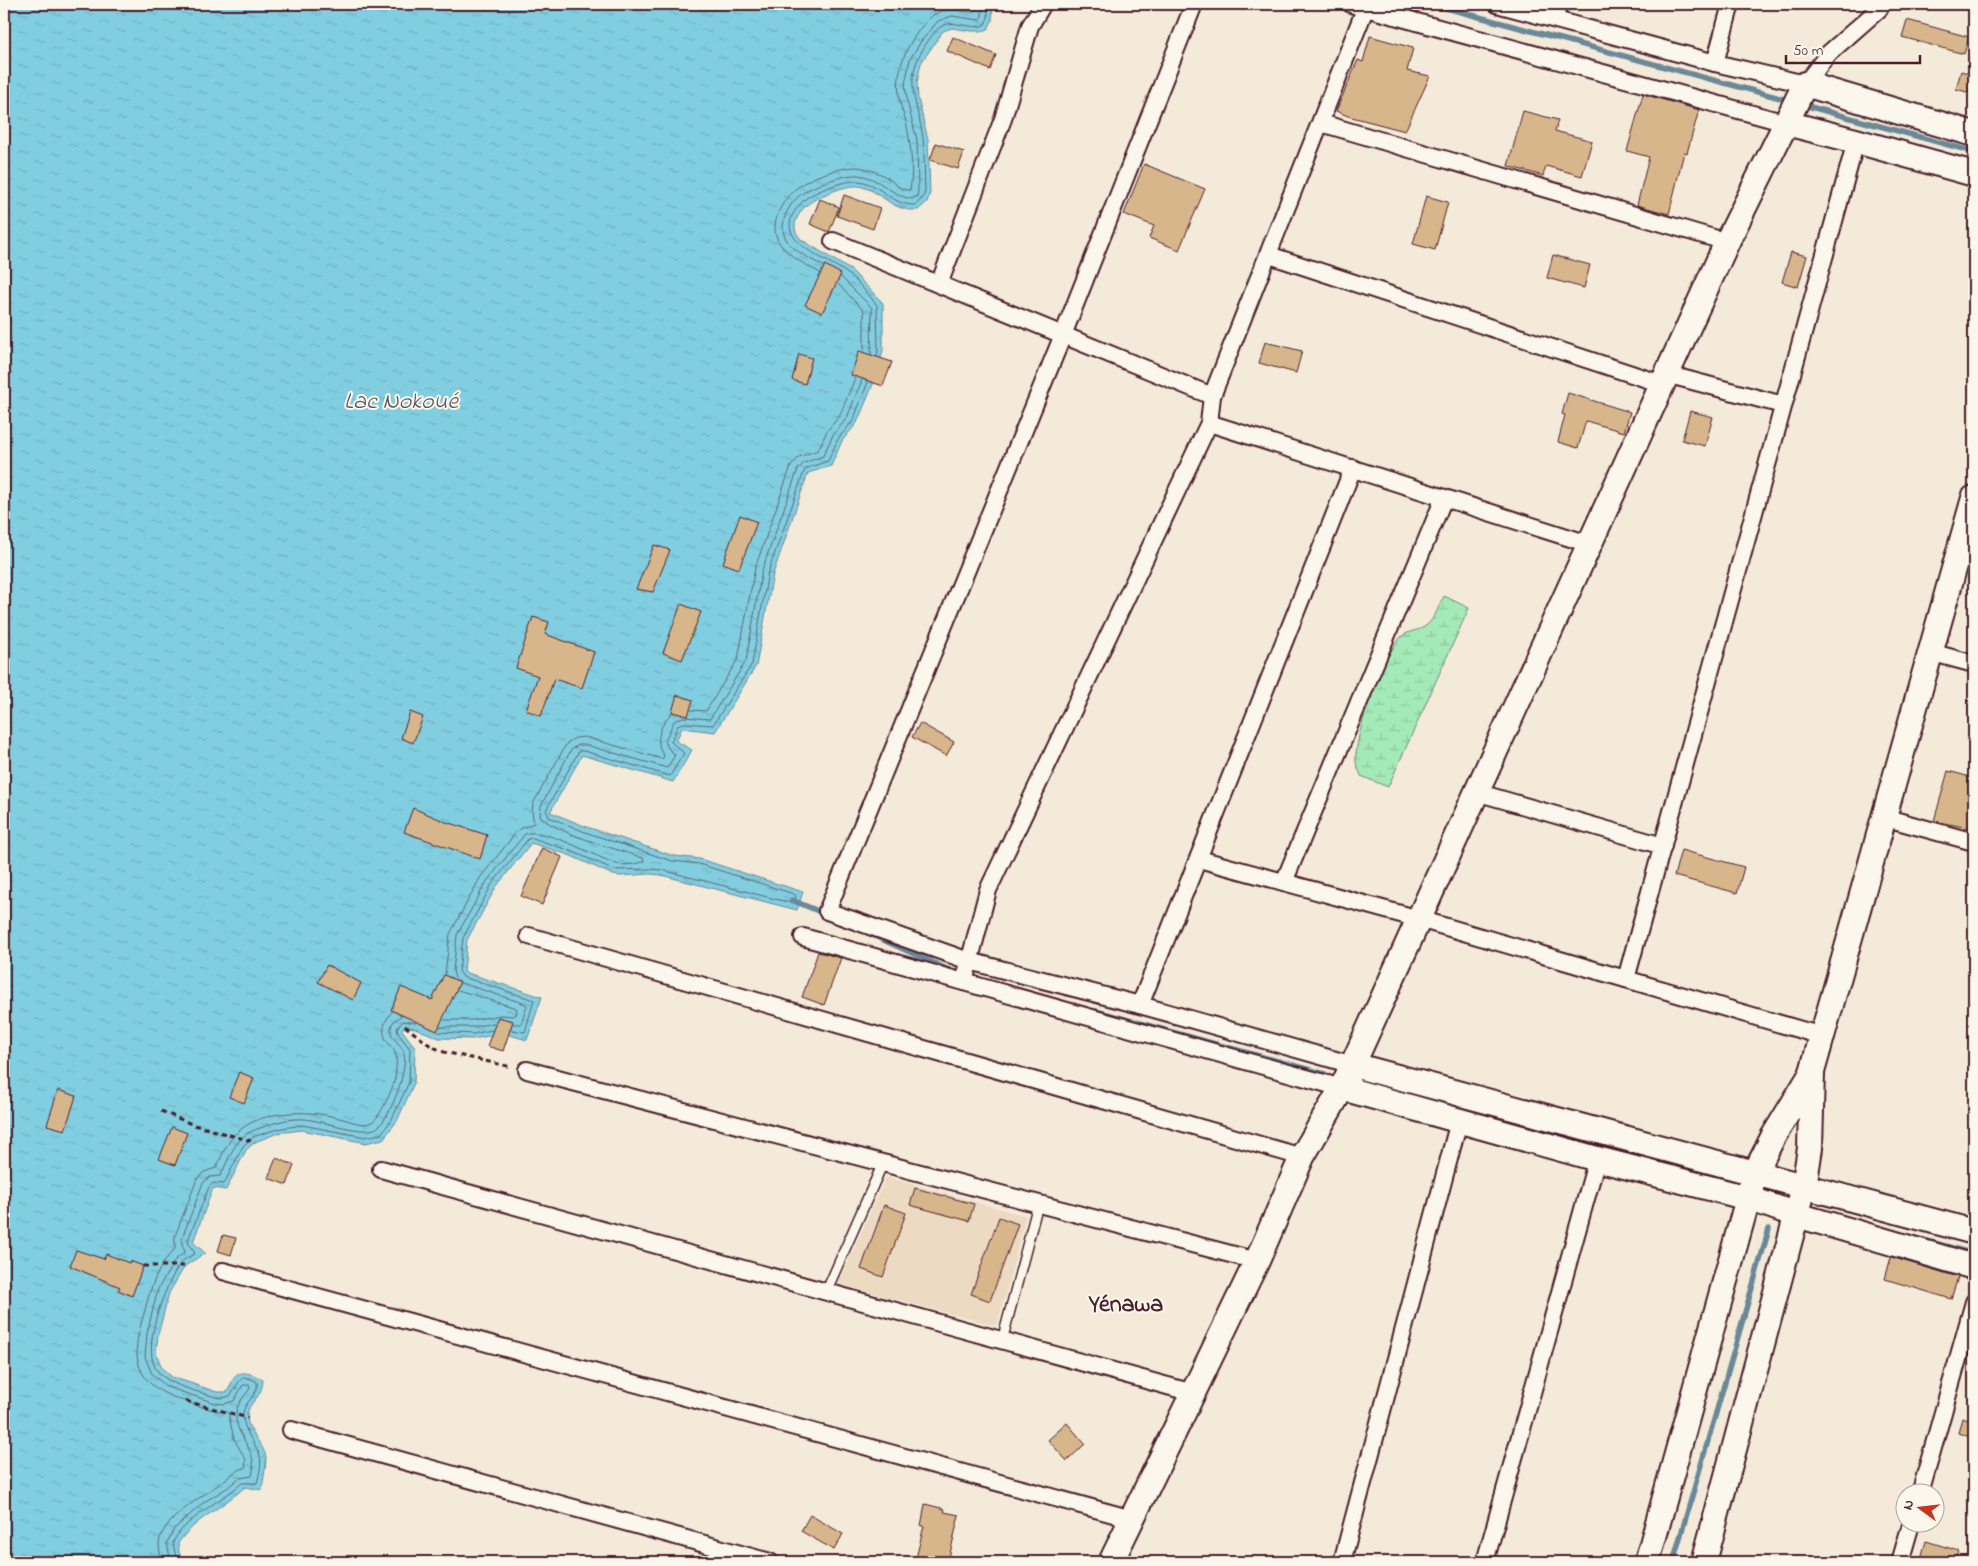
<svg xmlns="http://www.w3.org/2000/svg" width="1978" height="1566" font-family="'Indie Flower',sans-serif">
<defs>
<pattern id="wetland-marsh" width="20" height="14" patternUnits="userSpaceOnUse" patternTransform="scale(1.25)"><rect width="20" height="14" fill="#a3eab8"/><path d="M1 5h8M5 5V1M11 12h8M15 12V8" fill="none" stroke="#8ec89e"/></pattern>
<pattern id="water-ripples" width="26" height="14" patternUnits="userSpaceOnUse" patternTransform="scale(1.25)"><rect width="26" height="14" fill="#81cee0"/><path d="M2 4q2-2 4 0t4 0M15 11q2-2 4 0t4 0" fill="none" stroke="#71b0c0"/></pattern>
</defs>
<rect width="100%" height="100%" fill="#f4ead9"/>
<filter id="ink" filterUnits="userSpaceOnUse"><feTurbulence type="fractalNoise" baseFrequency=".02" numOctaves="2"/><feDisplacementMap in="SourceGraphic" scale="10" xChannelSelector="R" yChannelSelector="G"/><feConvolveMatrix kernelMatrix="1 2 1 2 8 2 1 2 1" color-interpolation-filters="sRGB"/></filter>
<g filter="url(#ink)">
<!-- built -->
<path fill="#ecdac2" d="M886,1177l140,39 -29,110 -159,-42z"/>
<!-- wetland -->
<path fill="url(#wetland-marsh)" stroke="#768472" d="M1444,596l25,12 -81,179 -27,-11c-1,-4 -4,-9 -5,-14 -3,-25 28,-109 46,-126 5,-4 12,-5 18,-7 13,-4 18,-22 24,-33z"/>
<!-- water -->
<path fill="url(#water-ripples)" stroke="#6b8898" d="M4,4h988l1,1 -1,16 -4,8 -5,2h-12l-19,-3 -9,3 -22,32 -4,20 1,16 10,40 2,54 -3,9 -9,8c-28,2 -36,-20 -60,-24 -10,-1 -25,5 -34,9 -11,5 -20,10 -26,21 -5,10 -4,16 4,24l50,31 31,32v47l-7,27 -19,46 -15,18 -11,25 -23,7 -35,101 -17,92 -41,66 -33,-4 -6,13 16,9 -19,32 -91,-27 -32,57 37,15 87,29 26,3 103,33 -6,18 -136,-35 -11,-1 -29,2 -8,-1 -44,-20 -38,-12 -35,44 -29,53 -3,32 78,25 -15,43 -24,-7 -30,6 -34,-1 -24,-10 -11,-2 -2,4 13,17 -1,36 -17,38 -14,18 -17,4 -64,-13 -24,3 -23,9 -9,8 -20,40 -13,-2 -20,54 12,11 -20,13 -16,27 -11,42 -2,18 6,15 10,9 45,15h10c3,-4 4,-10 7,-14 8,-10 21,-3 29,2 -1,18 -12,20 -15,31 -6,16 17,33 18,47 0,10 -3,22 -4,32l-17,-3c-21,19 -50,32 -67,56l1,9 4,10h-179z"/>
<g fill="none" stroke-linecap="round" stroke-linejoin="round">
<!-- shore -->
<g stroke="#606573" stroke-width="1">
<path d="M823,266c-12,-7 -30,-15 -37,-27 -9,-15 4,-38 17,-46 11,-8 41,-19 54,-18 22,1 34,21 55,24l5,-3 1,-5 -1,-51 -10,-39 -2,-17 5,-25 12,-19 16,-19 14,-5 27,4 3,-4v-12"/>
<path d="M820,273c-13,-8 -31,-16 -40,-29 -13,-19 2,-45 18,-57 14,-11 40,-19 57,-20 10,0 25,6 33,11 7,5 12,13 22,12 4,-20 0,-50 -4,-69 -2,-6 -5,-12 -6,-19 -5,-25 2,-48 17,-69 20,-27 25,-24 56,-21l2,-8"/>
<path d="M841,277l31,31 -1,46"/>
<path d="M838,284l26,27v40"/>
<path d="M877,356l1,-7 -1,-44c-9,-10 -18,-23 -29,-31 -25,-19 -84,-34 -45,-73 9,-9 39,-20 53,-20 23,0 35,25 59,24l7,-6 3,-7c-1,-18 0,-37 -2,-54 -5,-34 -20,-56 0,-89 4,-7 10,-16 16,-21 14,-11 30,3 45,-3l4,-7v-14"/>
<path d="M691,710l15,1 32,-52 17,-91 36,-102 8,-9 19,-7 9,-19 13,-16 15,-37"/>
<path d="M445,974l5,-40 30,-56 38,-48 16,-7 -2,-11 1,-8 34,-61 8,-5 10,-1 77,22 2,-3c-10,-14 -5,-31 8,-43"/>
<path d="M455,978l-2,-7 4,-36 30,-54 38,-47c18,-8 72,24 92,30 7,2 21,0 27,-3l-1,-3c-20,-7 -95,-27 -103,-43l1,-9 30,-56 7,-5h8l81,23 8,-13 -7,-7 -3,-7 9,-20 9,-4 27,2 36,-58 16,-91 36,-101 6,-6 19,-7 10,-21 14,-17 15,-38"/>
<path d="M461,983l65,21 1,2 -6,18h-8"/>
<path d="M444,1020h28l29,-5 12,1 3,-1 1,-5 -1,-2 -58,-18"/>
<path d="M440,1027h32l22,-4"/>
<path d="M511,1030l14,2 9,-32 -71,-23 -4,-6 4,-33 29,-54 36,-45 5,-1 38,13 44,19 35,-1 12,1 129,33 3,-1 2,-6 -2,-2 -95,-30 -27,-3 -87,-29 -36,-15 -3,-7 33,-59h5l86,25 14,-23 -13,-11 7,-17 5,-2 30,2 39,-61 16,-92 36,-100 3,-4 21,-7 10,-22 15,-18 15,-39"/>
<path d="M438,1032l35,2 19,-4"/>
<path d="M163,1562c-3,-8 -6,-18 -2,-26 8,-21 44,-41 61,-54 8,-6 13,-12 23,-14l1,-8 -12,-21 -6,-27c-14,-1 -27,-5 -41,-10 -24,-8 -46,-17 -50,-46 -2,-15 4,-32 8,-46 5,-21 13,-45 30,-61v-13l22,-57 7,-7 12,-4c5,-9 9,-22 16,-30 23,-29 75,-29 107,-20 10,2 24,9 33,4 8,-4 22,-36 23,-44 1,-6 2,-17 1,-23 -1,-5 -6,-9 -8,-12 -8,-11 -4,-22 4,-31"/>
<path d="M171,1562l-4,-19 7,-14 30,-27 23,-14 12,-10 13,-2c8,-29 -22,-41 -15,-68 2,-7 9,-13 13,-20l-1,-3h-6l-9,16 -10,3 -9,-1 -48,-16 -15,-13 -7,-17 2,-24 11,-44 17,-29 10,-8 -3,-8v-6l21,-55 7,-6 10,-1c6,-10 10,-24 18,-34 6,-8 15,-12 25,-15 12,-5 28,-9 41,-8 17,1 63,18 74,8 13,-11 32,-61 25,-77 -3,-7 -12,-11 -12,-19 -1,-7 4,-12 10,-15"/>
<path d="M177,1562l-4,-19c8,-22 51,-44 69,-60h15c2,-7 5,-20 3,-27 -5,-14 -16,-24 -17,-39 -2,-14 17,-22 14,-35 -19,-12 -18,4 -27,14l-7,2 -8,-1c-18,-6 -41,-10 -56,-24 -21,-21 6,-88 21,-109 3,-5 10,-7 15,-11l-6,-8 -1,-5 21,-53 4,-4 11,1 19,-38 10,-9 24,-8 25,-4 63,12 16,-3 11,-15 17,-37 1,-33 -12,-16 -1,-5 6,-7 13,2"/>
</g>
<!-- stream -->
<g stroke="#6b8898" stroke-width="5.5">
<path d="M1431,4l360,97"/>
<path d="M1800,104l174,48"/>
<path d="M792,900l33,14"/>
<path d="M868,933l81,37"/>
<path d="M1096,1011l229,63"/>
<path d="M1913,1237l61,17"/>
<path d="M1673,1562l96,-333"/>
</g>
</g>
<!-- building -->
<g fill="#d8b68b" stroke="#4a1f2b">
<path d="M1907,20l62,17 -5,17 -62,-17z"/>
<path d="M1370,36l43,12 -6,23 23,5 -25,55 -57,-15 -12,-5 22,-51 5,2z"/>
<path d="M953,37l43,18 -6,15 -43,-19z"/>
<path d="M1961,71l13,4v19l-18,-5z"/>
<path d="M1643,94l56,16 -12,43 -3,-1 -15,62 -32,-9 12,-48 -22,-6z"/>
<path d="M1523,111l35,9 -3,11 37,10 -10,35 -36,-10 -3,10 -35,-10z"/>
<path d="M936,143l28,9 -6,17 -28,-9z"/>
<path d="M1144,164l61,25 -26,61 -30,-12 5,-12 -30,-12z"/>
<path d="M844,195l36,13 -7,21 -36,-13z"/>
<path d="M1426,196l22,6 -13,48 -22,-6z"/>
<path d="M820,199l19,8 -10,25 -19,-8z"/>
<path d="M1791,252l16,4 -9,31 -16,-5z"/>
<path d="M1553,255l37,10 -6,23 -37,-10z"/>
<path d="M825,265l16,9 -19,39 -17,-8z"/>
<path d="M1265,342l37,9 -6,22 -37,-10z"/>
<path d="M859,351l33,11 -9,24 -32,-11z"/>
<path d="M799,354l13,4 -7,26 -13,-4z"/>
<path d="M1568,393l62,19 -6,20 -38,-11 -8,27 -20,-6 7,-27 -3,-1z"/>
<path d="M1690,411l23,6 -8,29 -23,-6z"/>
<path d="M740,515l17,7 -18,47 -16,-6z"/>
<path d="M654,545l16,5 -17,42 -17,-3z"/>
<path d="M681,604l20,8 -19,48 -19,-7z"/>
<path d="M533,617l16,5 -4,12 49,18 -12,36 -28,-9 -13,37 -15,-6 12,-34 -22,-8z"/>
<path d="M677,695l16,5 -5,16 -16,-4z"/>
<path d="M410,712l13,5 -10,26 -12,-5z"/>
<path d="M920,723l34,19 -8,14 -34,-19z"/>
<path d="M1948,771l26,7v51l-40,-8z"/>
<path d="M413,808l33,14 41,13 -7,24 -76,-27z"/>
<path d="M542,848l20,9 -20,48 -21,-9z"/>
<path d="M1681,850l63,17 -7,26 -63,-17z"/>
<path d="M818,952l23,6 -17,47 -22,-8z"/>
<path d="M327,965l34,18 -8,17 -35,-18z"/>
<path d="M444,975l16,7 -23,49 -46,-21 10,-23 31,13z"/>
<path d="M498,1017l15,4 -10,30 -16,-5z"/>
<path d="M239,1072l15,6 -10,25 -15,-6z"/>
<path d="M58,1090l18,6 -11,34 -18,-5z"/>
<path d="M172,1127l15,6 -12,32 -16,-6z"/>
<path d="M276,1158l18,7 -7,20 -19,-7z"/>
<path d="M915,1188l59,16 -5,17 -59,-16z"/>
<path d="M884,1205l22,8 -23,64 -22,-8z"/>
<path d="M999,1217l19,7 -28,77 -19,-7z"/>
<path d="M223,1235l13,3 -5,17 -13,-4z"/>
<path d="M76,1250l28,9 2,-5 23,9 1,-2 13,5 -11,30 -14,-6 2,-3 -50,-21z"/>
<path d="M1891,1257l67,20 -7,22 -66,-20z"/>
<path d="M1962,1418l12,4v16l-16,-5z"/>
<path d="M1067,1423l18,21 -18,17 -19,-21z"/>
<path d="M925,1504l20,5 -1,3 15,3 -11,47h-13l-19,-4 8,-32h-3z"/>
<path d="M810,1515l33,19 -9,16 -33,-19z"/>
<path d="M1926,1541l33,10 -3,11h-36z"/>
</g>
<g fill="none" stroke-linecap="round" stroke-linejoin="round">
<!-- lane casing -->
<g stroke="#4a1f2b" stroke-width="12">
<g id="lane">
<path d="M826,1292l57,-129"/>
<path d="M1002,1341l36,-137"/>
</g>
</g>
<!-- street casing -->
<g stroke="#4a1f2b" stroke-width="20">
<g id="street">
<path d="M1194,4l-131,331 -236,576 142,50 171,44 213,60"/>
<path d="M1351,4l435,119"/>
<path d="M1497,4l218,59 90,21 24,-31 50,-44 3,-5"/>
<path d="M1554,19l5,-15"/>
<path d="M1715,63l16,-59"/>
<path d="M1321,123l406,119"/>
<path d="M833,241l379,155"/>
<path d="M1269,255l393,129"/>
<path d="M939,284l64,-165 27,-93 13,-22"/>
<path d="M1666,374l117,31"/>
<path d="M1209,423l380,121"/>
<path d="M1930,652l44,12"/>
<path d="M1476,792l187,54"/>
<path d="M1883,817l91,25"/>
<path d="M1199,859l220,60 403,117"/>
<path d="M1284,882l160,-384"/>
<path d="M529,936l773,221"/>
<path d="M803,937l539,151"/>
<path d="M1626,979l230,-838"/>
<path d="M964,982l24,-92 221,-467 3,-27 155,-392"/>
<path d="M1140,1005l213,-537"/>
<path d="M527,1070l730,191"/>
<path d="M381,1169l812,224"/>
<path d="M223,1271l909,248"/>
<path d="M291,1430l479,132"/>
<path d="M1920,1494l54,-192"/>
<path d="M1342,1562l117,-441"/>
<path d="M1485,1562l112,-403"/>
<path d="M1900,1562l11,-38"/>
</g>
</g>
<!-- secondary casing -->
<g stroke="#4a1f2b" stroke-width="28">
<g id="secondary">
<path d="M1786,123l70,18 118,33"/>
<path d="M1353,1065l621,167"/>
<path d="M1342,1088l255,71 151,39 49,17 177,52"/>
<path d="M1111,1562l146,-301 45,-104 40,-69 385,-846 59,-119 19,-39 169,50"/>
<path d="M1647,1562l108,-389 18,-36 39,-64"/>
<path d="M1704,1562l100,-375 6,-39 2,-76 162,-574"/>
</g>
</g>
<!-- path -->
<g stroke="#4a1f2b" stroke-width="3" stroke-dasharray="5 4" stroke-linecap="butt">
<path d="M405,1026l26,20 13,6 68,15"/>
<path d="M161,1111l33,14 61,17"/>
<path d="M143,1266h42"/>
<path d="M186,1401l62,17"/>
</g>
<!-- lane -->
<use href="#lane" stroke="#fbf7ec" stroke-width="9"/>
<!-- street -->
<use href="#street" stroke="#fbf7ec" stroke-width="16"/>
<!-- secondary -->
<use href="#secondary" stroke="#fbf7ec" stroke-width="24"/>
</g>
</g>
<g text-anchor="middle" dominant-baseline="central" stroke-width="4" stroke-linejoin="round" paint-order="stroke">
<!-- water labels -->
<g font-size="24" font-style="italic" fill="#5a5461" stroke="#fbf7ec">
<text x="401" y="402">Lac Nokoué</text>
</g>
<!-- neighbourhood labels -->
<g font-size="24" font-weight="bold" fill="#4a1f2b" stroke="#fbf7ec">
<text x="1126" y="1305">Yénawa</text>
</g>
</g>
<!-- margin -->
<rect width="1978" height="1566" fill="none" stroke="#fbf7ec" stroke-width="20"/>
<rect x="10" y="10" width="1958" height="1546" fill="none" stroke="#4a1f2b" stroke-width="2" filter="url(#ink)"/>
<!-- north arrow -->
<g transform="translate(1920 1508) rotate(285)"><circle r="24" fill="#fbf7ec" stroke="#b4a19f"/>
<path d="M0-4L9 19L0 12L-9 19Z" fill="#c8321e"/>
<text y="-8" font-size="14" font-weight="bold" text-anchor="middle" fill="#4a1f2b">N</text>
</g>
<!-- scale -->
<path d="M1786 55v8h134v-8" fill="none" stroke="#4a1f2b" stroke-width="2.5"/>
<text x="1793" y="55" font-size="15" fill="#4a1f2b" stroke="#fbf7ec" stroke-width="4" paint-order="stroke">50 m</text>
</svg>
